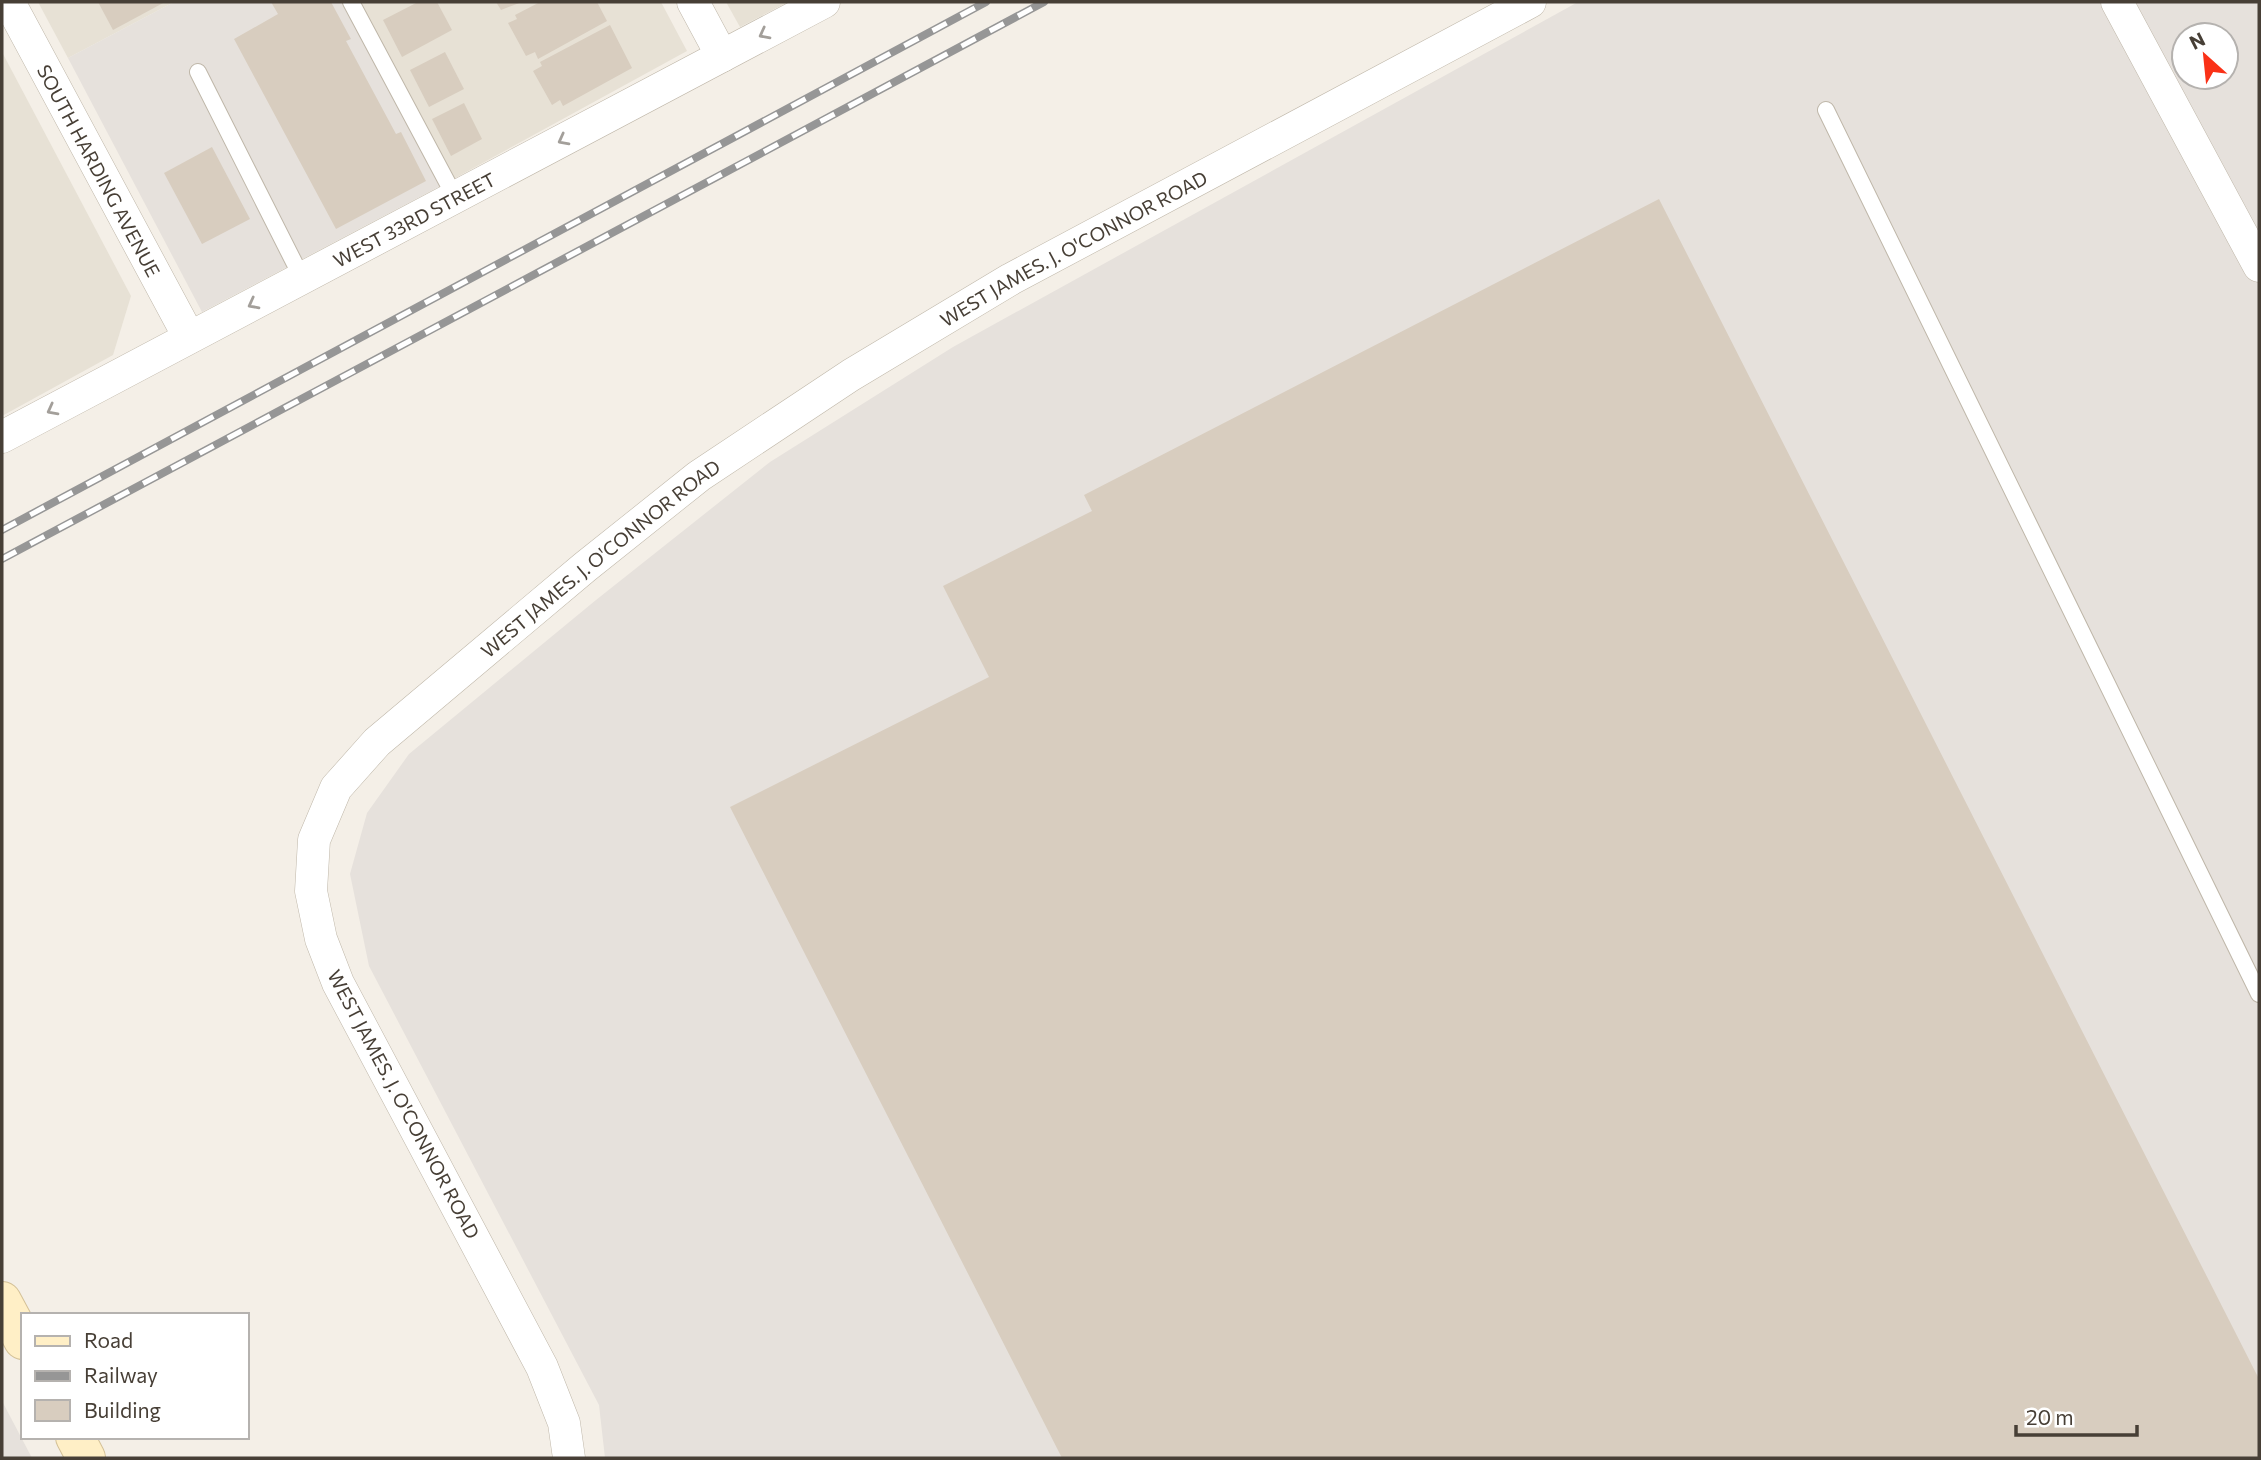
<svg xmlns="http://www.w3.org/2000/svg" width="2261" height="1460" font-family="Commissioner,sans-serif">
<rect width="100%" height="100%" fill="#f4efe7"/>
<!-- residential -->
<g fill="#e7e1d5">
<path d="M38,2h136l-106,56z"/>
<path d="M351,2h310l26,49 -239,131z"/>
<path d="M726,2h62l-48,25z"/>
<path d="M2,52l129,244 -18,59 -111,61z"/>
</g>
<!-- industrial -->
<g fill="#e6e1dc" fill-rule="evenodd">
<path d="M174,2h177l97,180 -246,130 -134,-254z"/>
<path d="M1578,2h681v1456h-1654l-6,-53 -230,-439 -19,-92 17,-61 42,-59 187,-154 174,-138 183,-115zM2184,35h42v42h-42z"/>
<path d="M2,1401l30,57h-30z"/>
</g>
<!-- building -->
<g fill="#d8cdbf">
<path d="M98,2h67l-52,28z"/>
<path d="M271,2h60l20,37 -5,2 50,93 5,-2 25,49 -90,48 -102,-190 44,-25z"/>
<path d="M418,2h19l15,28 -50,27 -19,-37z"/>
<path d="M496,2h26l-21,8z"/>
<path d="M540,2h57l10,19 -69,38 -3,-7 -9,4 -18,-33 9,-4 -2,-4z"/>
<path d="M610,25l22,43 -69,38 -3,-6 -8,5 -19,-34 9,-5 -2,-4z"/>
<path d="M445,52l19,37 -35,18 -19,-37z"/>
<path d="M464,103l18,36 -31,17 -19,-37z"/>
<path d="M212,147l38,72 -48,25 -38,-71z"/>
<path d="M1659,199l600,1180v79h-1197l-332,-651 259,-130 -46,-91 149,-75 -8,-16z"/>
</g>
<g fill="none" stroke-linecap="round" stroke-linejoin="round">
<!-- lane casing -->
<g stroke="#bfb7a9" stroke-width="18">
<g id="lane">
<path d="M351,2l104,195"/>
<path d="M198,72l104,206"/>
<path d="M1826,110l433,884"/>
</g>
</g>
<!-- street casing -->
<g stroke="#bfb7a9" stroke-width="33">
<g id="street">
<path id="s1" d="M9,2l180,335"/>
<path d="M693,2l29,54"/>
<path d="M2117,2l142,264"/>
<path id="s2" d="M2,437l822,-435"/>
<path id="s3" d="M569,1458l-5,-35 -22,-56 -204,-384 -17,-44 -10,-48 3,-51 22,-52 41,-46 208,-175 114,-91 152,-101 160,-96 519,-277"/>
</g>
</g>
<!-- secondary casing -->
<g stroke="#d4c197" stroke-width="40">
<g id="secondary">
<path d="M2,1301l21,39"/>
<path d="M75,1437l11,21"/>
</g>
</g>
<!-- lane -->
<use href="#lane" stroke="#fff" stroke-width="16"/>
<!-- street -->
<use href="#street" stroke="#fff" stroke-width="32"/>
<!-- secondary -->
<use href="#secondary" stroke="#ffefc6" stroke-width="38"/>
<!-- rail casing -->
<g stroke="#969696" stroke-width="8">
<g id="rail">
<path d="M2,530l984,-528"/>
<path d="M2,559l1042,-557"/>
</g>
</g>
<!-- rail -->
<use href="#rail" stroke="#fff" stroke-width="5" stroke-dasharray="16" stroke-linecap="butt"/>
</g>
<!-- one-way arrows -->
<defs><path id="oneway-chevron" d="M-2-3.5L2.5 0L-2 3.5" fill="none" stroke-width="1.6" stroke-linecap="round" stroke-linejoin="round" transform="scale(1.75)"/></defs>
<g stroke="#a39f9a">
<use href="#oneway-chevron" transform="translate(764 34) rotate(152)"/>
<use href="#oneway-chevron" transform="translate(563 140) rotate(152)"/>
<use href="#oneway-chevron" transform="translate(253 304) rotate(152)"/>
<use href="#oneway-chevron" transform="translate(52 410) rotate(152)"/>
</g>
<g text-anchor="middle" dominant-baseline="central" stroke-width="5" stroke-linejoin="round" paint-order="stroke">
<!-- street labels -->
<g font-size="19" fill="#473f36" stroke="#fff">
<text stroke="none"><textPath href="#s1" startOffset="191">SOUTH HARDING AVENUE</textPath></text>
<text stroke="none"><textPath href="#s2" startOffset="466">WEST 33RD STREET</textPath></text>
<text stroke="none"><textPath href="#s3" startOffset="1652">WEST JAMES. J. O'CONNOR ROAD</textPath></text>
<text stroke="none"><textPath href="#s3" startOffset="1085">WEST JAMES. J. O'CONNOR ROAD</textPath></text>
<text transform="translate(404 1104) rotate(62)">WEST JAMES. J. O'CONNOR ROAD</text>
</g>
</g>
<!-- border -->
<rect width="2261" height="1460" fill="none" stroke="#473f36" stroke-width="7"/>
<!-- legend -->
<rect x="21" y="1313" width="228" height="126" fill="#ffffff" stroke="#b5b2af" stroke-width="2"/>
<rect x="35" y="1336" width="35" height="10" fill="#ffefc6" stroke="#b5b2af" stroke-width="2"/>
<text x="84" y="1348" font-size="21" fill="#473f36">Road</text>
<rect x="35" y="1371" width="35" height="10" fill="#969696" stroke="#b5b2af" stroke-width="2"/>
<text x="84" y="1383" font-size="21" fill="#473f36">Railway</text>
<rect x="35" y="1400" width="35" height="21" fill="#d8cdbf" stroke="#b5b2af" stroke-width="2"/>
<text x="84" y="1418" font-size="21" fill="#473f36">Building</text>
<!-- north arrow -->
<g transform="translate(2205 56) rotate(333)"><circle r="33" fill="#ffffff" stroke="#b5b2af" stroke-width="2"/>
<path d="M0-5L12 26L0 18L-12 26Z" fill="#fa3117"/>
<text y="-10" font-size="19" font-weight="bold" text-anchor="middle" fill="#473f36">N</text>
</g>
<!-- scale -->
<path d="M2016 1425v10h121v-10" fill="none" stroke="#473f36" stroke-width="3.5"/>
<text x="2026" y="1425" font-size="21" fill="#473f36" stroke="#ffffff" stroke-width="5" paint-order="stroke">20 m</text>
</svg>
